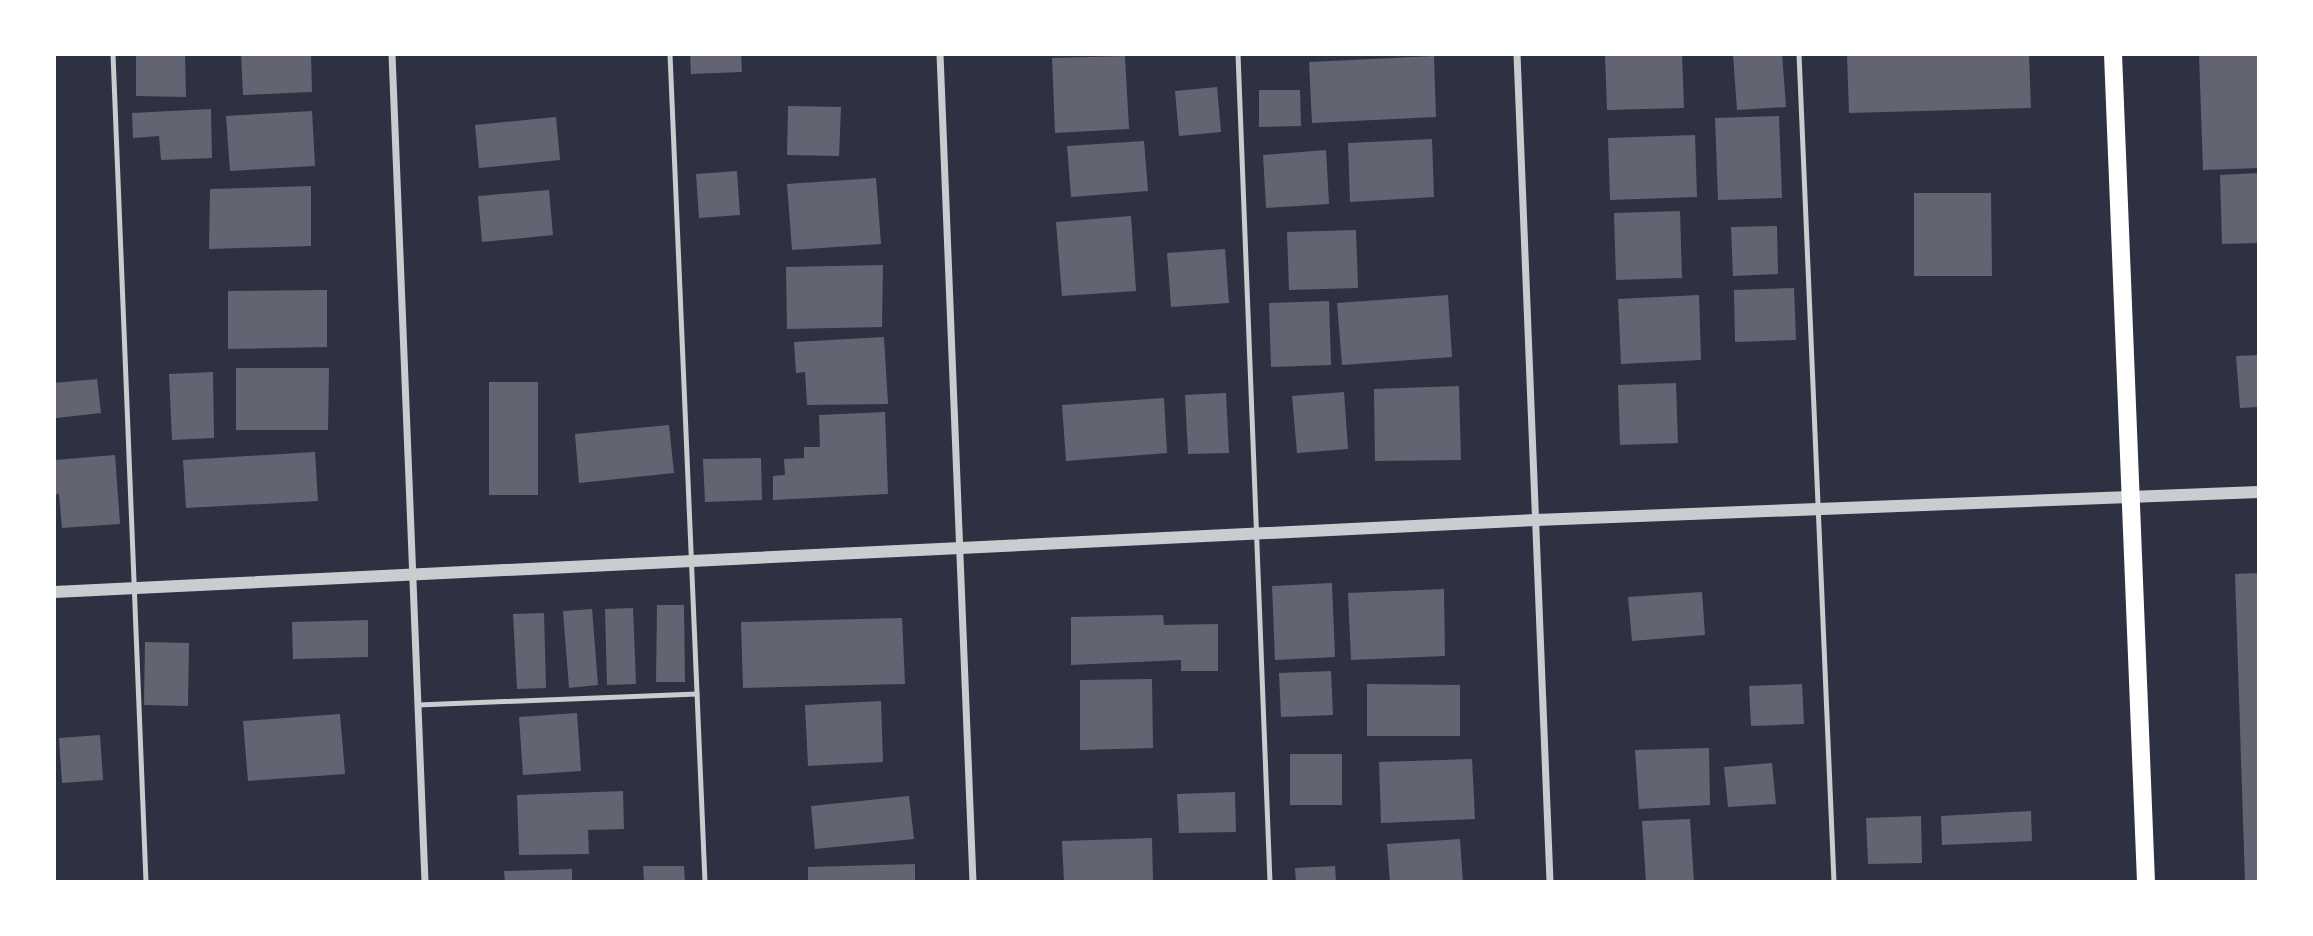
<svg xmlns="http://www.w3.org/2000/svg" width="2313" height="936" font-family="'Titillium Web',sans-serif">
<rect width="100%" height="100%" fill="#2d3142"/>
<!-- building -->
<g fill="#626471">
<path d="M136,54h49l1,43 -50,-1z"/>
<path d="M241,54h70l1,38 -69,3z"/>
<path d="M690,54h51l1,18 -51,2z"/>
<path d="M1605,54h77l2,54 -77,2z"/>
<path d="M1733,54h49l4,53 -49,3z"/>
<path d="M1847,54h182l2,54 -182,5z"/>
<path d="M2199,54h60v114l-56,2z"/>
<path d="M1125,56l4,73 -74,4 -3,-75z"/>
<path d="M1434,56l2,61 -124,6 -3,-61z"/>
<path d="M1217,87l4,45 -42,4 -4,-45z"/>
<path d="M1259,90h41l1,36 -42,1z"/>
<path d="M788,106l53,1 -2,49 -52,-1z"/>
<path d="M211,109l1,49 -51,2 -2,-24 -26,2 -1,-25z"/>
<path d="M312,111l3,55 -85,5 -4,-55z"/>
<path d="M1779,116l3,82 -64,2 -3,-82z"/>
<path d="M556,117l4,43 -81,8 -4,-43z"/>
<path d="M1695,135l2,62 -87,3 -2,-62z"/>
<path d="M1432,139l2,58 -84,5 -2,-59z"/>
<path d="M1144,141l4,50 -77,6 -4,-51z"/>
<path d="M1326,150l3,54 -63,4 -3,-53z"/>
<path d="M737,171l3,44 -41,3 -3,-44z"/>
<path d="M2259,173v70l-37,1 -2,-69z"/>
<path d="M876,178l5,66 -89,6 -5,-66z"/>
<path d="M311,186v60l-102,3 1,-60z"/>
<path d="M549,190l4,45 -71,7 -4,-46z"/>
<path d="M1914,193h77l1,83h-78z"/>
<path d="M1680,211l2,67 -66,2 -2,-67z"/>
<path d="M1131,216l5,75 -74,5 -6,-74z"/>
<path d="M1777,226l1,48 -45,2 -2,-49z"/>
<path d="M1356,230l2,58 -69,2 -2,-58z"/>
<path d="M1225,249l4,54 -58,4 -4,-54z"/>
<path d="M883,265l-1,62 -95,2 -1,-62z"/>
<path d="M1794,288l2,52 -61,2 -1,-52z"/>
<path d="M327,290v57l-99,2v-58z"/>
<path d="M1448,295l4,62 -110,8 -5,-62z"/>
<path d="M1699,295l2,65 -80,4 -3,-65z"/>
<path d="M1329,301l2,64 -60,2 -2,-64z"/>
<path d="M884,337l4,67 -81,1 -2,-33 -9,1 -2,-31z"/>
<path d="M2259,355v52l-19,1 -4,-52z"/>
<path d="M236,368h93l-1,62h-92z"/>
<path d="M213,372l1,66 -42,2 -3,-66z"/>
<path d="M97,379l4,34 -45,5 -2,-35z"/>
<rect x="489" y="382" width="49" height="113"/>
<path d="M1676,383l2,60 -58,2 -2,-60z"/>
<path d="M1459,386l2,74 -86,1 -1,-72z"/>
<path d="M1344,392l4,57 -51,4 -5,-57z"/>
<path d="M1226,393l3,60 -41,1 -3,-59z"/>
<path d="M1164,398l3,55 -101,8 -4,-56z"/>
<path d="M885,412l3,82 -115,6v-24l12,-1 -1,-16 20,-1v-11h16l-1,-32z"/>
<path d="M669,425l5,48 -95,10 -4,-49z"/>
<path d="M315,452l3,49 -132,7 -3,-48z"/>
<path d="M115,455l5,69 -58,4 -3,-34 -5,1v-35z"/>
<path d="M761,458l1,42 -57,2 -2,-43z"/>
<path d="M2259,573v309h-14l-10,-308z"/>
<path d="M1332,583l3,74 -60,3 -3,-74z"/>
<path d="M1444,589l1,67 -94,4 -3,-67z"/>
<path d="M1702,592l3,43 -73,6 -4,-44z"/>
<path d="M657,605h27l1,77h-29z"/>
<path d="M633,608l3,76 -29,1 -2,-76z"/>
<path d="M592,609l6,76 -29,3 -6,-77z"/>
<path d="M544,613l2,75 -29,1 -4,-75z"/>
<path d="M1163,615l1,10 54,-1v47h-37v-11l-110,5v-48z"/>
<path d="M902,618l3,66 -162,4 -2,-66z"/>
<path d="M368,620v37l-75,2 -1,-37z"/>
<path d="M145,642l44,1 -1,63 -44,-1z"/>
<path d="M1331,671l2,44 -52,2 -2,-44z"/>
<path d="M1152,679l1,69 -73,2v-70z"/>
<path d="M1367,684l93,1v51h-93z"/>
<path d="M1802,684l2,40 -53,2 -2,-40z"/>
<path d="M881,701l2,61 -75,4 -3,-61z"/>
<path d="M577,713l4,58 -58,4 -4,-58z"/>
<path d="M340,714l5,60 -97,7 -5,-60z"/>
<path d="M100,735l3,45 -41,3 -3,-45z"/>
<path d="M1709,748l1,57 -71,4 -4,-59z"/>
<rect x="1290" y="754" width="52" height="51"/>
<path d="M1472,759l3,60 -94,4 -2,-61z"/>
<path d="M1772,763l4,41 -48,3 -4,-40z"/>
<path d="M623,791l1,38 -36,1 1,24 -70,1 -2,-60z"/>
<path d="M1235,792l1,40 -57,1 -2,-39z"/>
<path d="M909,796l5,43 -99,10 -4,-43z"/>
<path d="M2031,811l1,30 -90,4 -1,-29z"/>
<path d="M1921,816l1,47 -54,1 -2,-46z"/>
<path d="M1690,819l4,63h-48l-4,-61z"/>
<path d="M1152,838l1,44h-89l-2,-41z"/>
<path d="M1460,839l3,43h-73l-3,-38z"/>
<path d="M915,864v18h-107v-15z"/>
<path d="M643,866h41l1,16h-41z"/>
<path d="M1335,866l1,16h-40l-1,-14z"/>
<path d="M572,869v13h-67l-1,-11z"/>
</g>
<g fill="none" stroke-linecap="round" stroke-linejoin="round">
<!-- service -->
<g stroke="#caccd0" stroke-width="5">
<path d="M113,54l33,828"/>
<path d="M670,54l35,828"/>
<path d="M1238,54l32,828"/>
<path d="M1799,54l35,828"/>
<path d="M418,705l279,-11"/>
</g>
<!-- minor -->
<g stroke="#caccd0" stroke-width="7">
<path d="M392,54l33,828"/>
<path d="M940,54l33,828"/>
<path d="M1517,54l33,828"/>
</g>
<!-- tertiary -->
<path stroke="#caccd0" stroke-width="12" d="M54,592l1482,-72 723,-28"/>
<!-- primary -->
<path stroke="#fff" stroke-width="18" d="M2113,54l33,828"/>
</g>
<!-- border -->
<rect width="2313" height="936" fill="none" stroke="#ffffff" stroke-width="112"/>
</svg>
